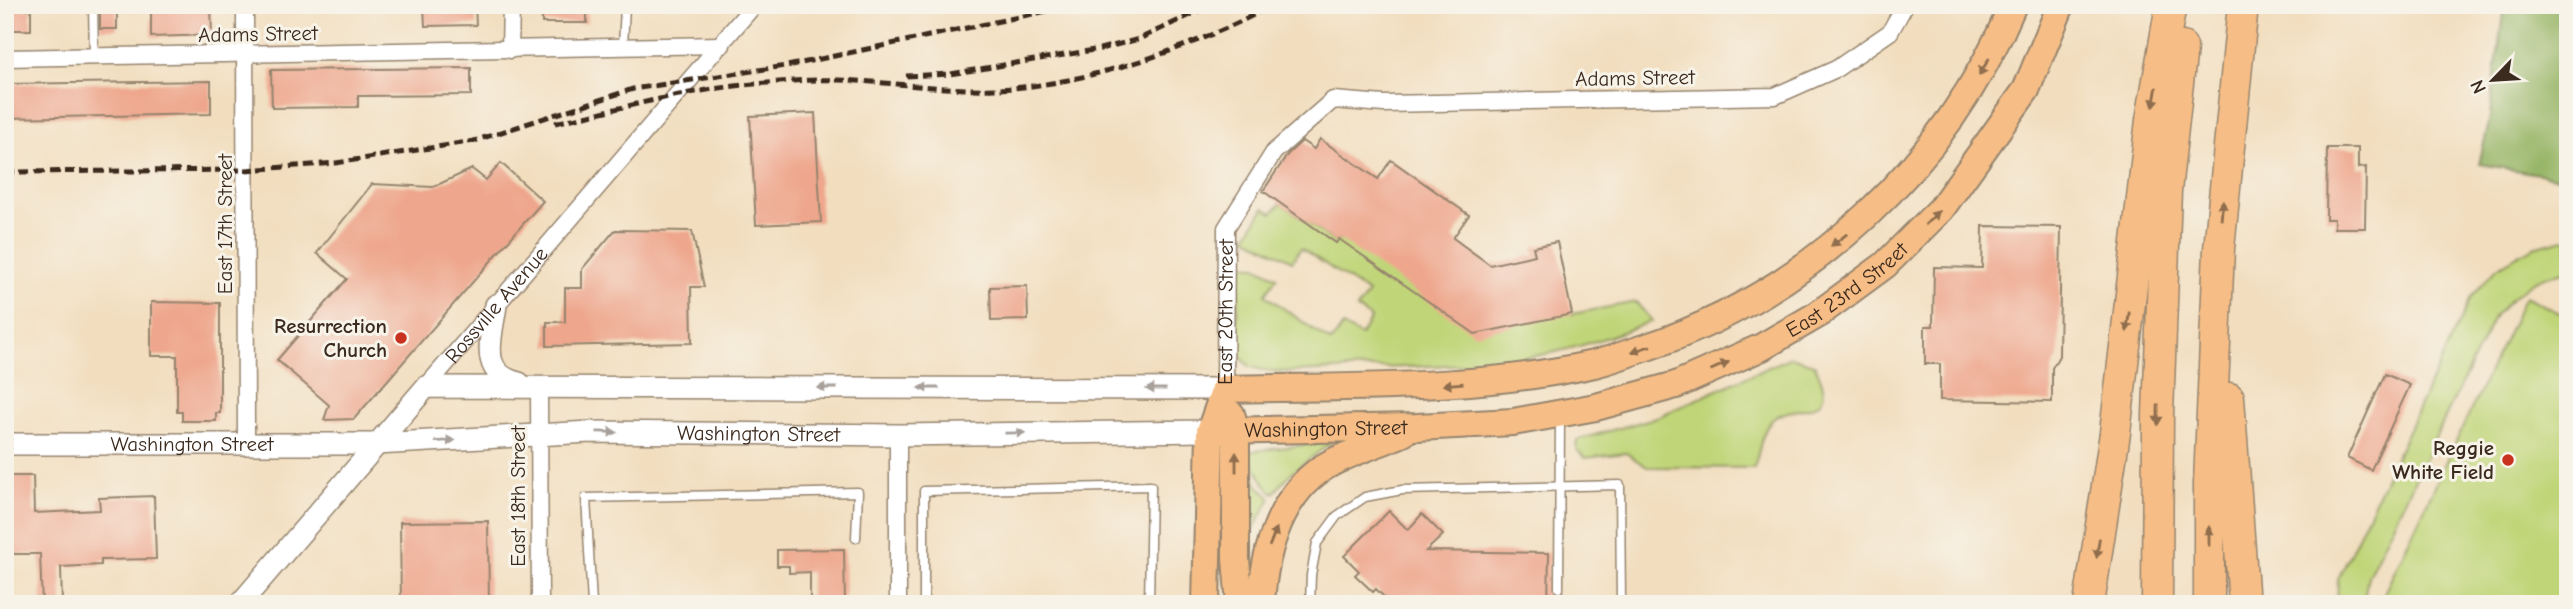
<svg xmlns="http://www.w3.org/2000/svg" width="2573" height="609" font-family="'Comic Neue',sans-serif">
<rect width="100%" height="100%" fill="#f7f3e8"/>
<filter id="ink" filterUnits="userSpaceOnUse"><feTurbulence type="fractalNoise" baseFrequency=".0143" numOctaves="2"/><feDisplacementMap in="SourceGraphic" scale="14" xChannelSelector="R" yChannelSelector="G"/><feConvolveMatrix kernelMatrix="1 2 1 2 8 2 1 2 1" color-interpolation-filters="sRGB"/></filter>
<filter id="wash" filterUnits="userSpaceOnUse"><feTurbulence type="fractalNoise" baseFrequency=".00686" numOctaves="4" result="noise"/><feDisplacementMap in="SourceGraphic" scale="28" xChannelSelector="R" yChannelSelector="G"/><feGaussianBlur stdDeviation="1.57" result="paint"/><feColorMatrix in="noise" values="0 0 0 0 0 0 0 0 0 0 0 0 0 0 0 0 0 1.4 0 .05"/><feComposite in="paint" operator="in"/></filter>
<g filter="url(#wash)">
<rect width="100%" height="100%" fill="#f2debf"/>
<!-- green -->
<g fill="#c0d578" stroke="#7e804b" stroke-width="2">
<path d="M1281,203l55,40 3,-4 233,75 64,-12 16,19c-32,12 -64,24 -97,31 -66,15 -137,14 -204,17 -21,1 -84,7 -101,-3 -8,-4 -12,-14 -15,-22l6,-79 15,1 21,11 -12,18 66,47 12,-16 18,10 10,-18 -14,-9 11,-16 -67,-45 -9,13 -46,-24 18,-29 8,5z"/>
<path d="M2568,238v32c-37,9 -47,18 -73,45l-127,261 -5,28h-26l1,-25 133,-282 26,-29 36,-21z"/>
<path d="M2525,296l43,21v287h-189z"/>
<path d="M1791,357l23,7c32,60 -24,36 -43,57 -10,11 -12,33 -17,47l-107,-1 -21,-14 -41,5 -9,-9 1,-9 78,-22z"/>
<path d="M1332,442l-41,31 -17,20c-16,-11 -16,-29 -30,-41z"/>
<path d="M1249,462l9,24 13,12 -23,41z"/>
</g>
<!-- forest -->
<path fill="#98b668" stroke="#6a7043" stroke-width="2" d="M2504,5h64v174l-89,-15 10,-41z"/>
<g id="blocks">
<!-- building -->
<g fill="#eea68c">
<rect x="100" y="5" width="17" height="24"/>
<path d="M211,5l1,30 -61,2v-30z"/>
<path d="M475,5l1,20 -51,1 -1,-19z"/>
<rect x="542" y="5" width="45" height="18"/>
<rect x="5" y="9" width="26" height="21"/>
<path d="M471,68v27l-113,1v11l-86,1 -1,-38z"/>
<path d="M211,81v33l-206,4v-34z"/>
<path d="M815,113l6,109 -65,3 -6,-109z"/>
<path d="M1320,139l58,40 13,-19 78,55 -16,23 37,27 45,-10 -2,-8 24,-5 15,72 -97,20 -136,-95 -3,4 -73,-52 25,-37 14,-13 12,8z"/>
<path d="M2327,148h31v20l8,-1 -1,61h-31v-9h-8z"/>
<path d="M501,163l42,38 -189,218 -30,1 5,-15 -52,-45 70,-81 -30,-26 55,-69 61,3 39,-18 14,11z"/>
<path d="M1983,226l78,1 -2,129 -7,12v34l-112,-2v-36h-15v-38h8l1,-59 48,1z"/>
<path d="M615,230l77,1 12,56h-13l1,56 -145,3v-24h18v-34h17v-19z"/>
<path d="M1027,286l1,34 -37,1 -1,-34z"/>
<path d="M151,302l69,1v110h-4v8h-34v-9h-5v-56h-26z"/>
<path d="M2385,374l25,11 -39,85 -24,-12z"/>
<path d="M5,476h28l1,37 66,-3 -1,-12 55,-2 2,63 -55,1v5l-40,2 1,37h-20l-2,-50h-35z"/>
<path d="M1389,511l19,19 14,-16 21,21 -17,16 123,2 -1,51h-157l-15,-15 -3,3 -18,-17 4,-4 -15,-15z"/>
<path d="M488,521l1,83h-88l-1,-82z"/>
<path d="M844,549l1,55h-35v-32l-21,1v-7h-12v-16z"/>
</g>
</g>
</g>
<g filter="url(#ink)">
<use href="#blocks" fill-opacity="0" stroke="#96846e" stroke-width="2"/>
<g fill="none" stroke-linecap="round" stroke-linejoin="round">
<!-- service casing -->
<g stroke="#96846e" stroke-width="11">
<g id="service">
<path d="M93,5l1,52"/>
<path d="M623,47l2,-42"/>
<path d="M1559,588l1,-171"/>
<path d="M787,603v1"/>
<path d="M592,604l-6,-106 272,-6 -2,46"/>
<path d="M924,604v-113l227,-5 -2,118"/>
<path d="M1310,604l1,-29 6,-32 20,-27 28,-19 37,-7 218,-5 1,119"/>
</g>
</g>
<!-- minor casing -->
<g stroke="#96846e" stroke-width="19">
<g id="minor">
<path d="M245,5l1,437"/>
<path d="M510,50l1,-45"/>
<path d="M5,58l717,-13"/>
<path id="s1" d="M426,387l328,-382"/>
<path d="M539,388l1,216"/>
<path id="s2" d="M1225,389l1,-161 48,-76 59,-52 51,4 391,-8 61,-27 54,-37 15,-27"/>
<path d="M898,435v169"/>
</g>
</g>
<!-- tertiary casing -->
<g stroke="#96846e" stroke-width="24">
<g id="tertiary">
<path d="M496,305c-4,32 -19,69 23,78"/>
<path id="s3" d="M5,444h371l214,-12 308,3 312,-4"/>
<path d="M240,604l186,-217 799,2"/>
</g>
</g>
<!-- primary casing -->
<g stroke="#96846e" stroke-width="30">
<g id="primary">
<path d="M1225,389c123,-3 248,2 369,-25 17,-4 34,-11 50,-16 166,-55 302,-183 369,-343"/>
<path d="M1231,414l5,16v129l4,45"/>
<path id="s4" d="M1210,431l207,-4 96,-5 83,-15 80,-22 86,-38 55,-32 68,-50 56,-56 85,-119 35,-85"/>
<path d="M1206,604l4,-173 15,-42"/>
<path d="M1261,604c3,-53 20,-116 72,-142 22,-11 47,-19 70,-29"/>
</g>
</g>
<!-- motorway casing -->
<g stroke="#96846e" stroke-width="33">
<g id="motorway">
<path d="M2229,398l15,206"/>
<path d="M2089,604l26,-171 36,-313 20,-115"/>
<path d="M2157,604l1,-189 8,-224 16,-144"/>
<path d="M2209,604v-121l10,-234 24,-244"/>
</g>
</g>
<!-- service -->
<use href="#service" stroke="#fff" stroke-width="8"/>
<!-- minor -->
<use href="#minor" stroke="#fff" stroke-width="16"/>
<!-- tertiary -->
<use href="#tertiary" stroke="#fff" stroke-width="21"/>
<!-- primary -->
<use href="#primary" stroke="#f6be86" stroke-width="26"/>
<!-- motorway -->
<use href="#motorway" stroke="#f6be86" stroke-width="30"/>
<!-- rail -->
<g stroke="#3b2a1e" stroke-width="5" stroke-dasharray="10 5" stroke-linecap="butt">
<path d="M906,76l44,-2 150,-25 39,-10 73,-34"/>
<path d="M555,123c66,-15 132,-33 199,-39 28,-2 57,-5 85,-4 53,2 107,11 160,9 86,-4 198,-42 273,-84"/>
<path d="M5,172l241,-2 90,-7 138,-22 159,-52 159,-24 283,-60"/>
</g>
</g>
<!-- one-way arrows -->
<defs><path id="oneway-solid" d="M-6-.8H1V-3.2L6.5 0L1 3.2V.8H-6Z" transform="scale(1.75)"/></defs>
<g fill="#8f6d4d">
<use href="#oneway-solid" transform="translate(1984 67) rotate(121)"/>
<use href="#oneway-solid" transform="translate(2155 97) rotate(100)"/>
<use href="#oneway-solid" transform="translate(2222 210) rotate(-85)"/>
<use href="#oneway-solid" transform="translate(1932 218) rotate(-45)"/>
<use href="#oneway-solid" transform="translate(1839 240) rotate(143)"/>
<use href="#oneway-solid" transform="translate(2128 322) rotate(97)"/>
<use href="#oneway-solid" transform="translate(1641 349) rotate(162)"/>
<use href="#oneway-solid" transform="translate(1720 366) rotate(-24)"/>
<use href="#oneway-solid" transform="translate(1453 384) rotate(175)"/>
<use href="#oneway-solid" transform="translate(2158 415) rotate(91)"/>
<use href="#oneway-solid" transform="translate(1236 462) rotate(-90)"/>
<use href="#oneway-solid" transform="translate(2209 536) rotate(-90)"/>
<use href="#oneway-solid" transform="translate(1273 537) rotate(-68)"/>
<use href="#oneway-solid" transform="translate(2098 548) rotate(98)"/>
</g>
<g fill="#a79f9a">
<use href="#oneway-solid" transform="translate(827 388) rotate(-180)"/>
<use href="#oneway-solid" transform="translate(929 388) rotate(-180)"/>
<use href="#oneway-solid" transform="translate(1156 389) rotate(-180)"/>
<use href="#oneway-solid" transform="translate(607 432) rotate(1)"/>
<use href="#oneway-solid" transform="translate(1015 433) rotate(-1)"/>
<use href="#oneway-solid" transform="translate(445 441) rotate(-3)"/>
</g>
</g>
<!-- markers -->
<g fill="#c8321e" stroke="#f7f3e8" stroke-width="2.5">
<circle cx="401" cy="338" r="7"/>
<circle cx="2508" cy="460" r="7"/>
</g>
<g text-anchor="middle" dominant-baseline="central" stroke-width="6" stroke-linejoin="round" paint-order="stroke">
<!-- street labels -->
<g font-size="21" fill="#3b2a1e" stroke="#f7f3e8">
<text transform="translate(258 34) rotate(-1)">Adams Street</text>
<text transform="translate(1635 78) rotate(-1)">Adams Street</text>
<text transform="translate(225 224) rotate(-90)">East 17th Street</text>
<text stroke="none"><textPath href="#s4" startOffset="667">East 23rd Street</textPath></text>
<text stroke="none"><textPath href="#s1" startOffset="108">Rossville Avenue</textPath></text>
<text stroke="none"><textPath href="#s2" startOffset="77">East 20th Street</textPath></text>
<text stroke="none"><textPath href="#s4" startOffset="116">Washington Street</textPath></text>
<text stroke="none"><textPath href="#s3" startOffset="754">Washington Street</textPath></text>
<text stroke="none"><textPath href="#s3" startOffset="187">Washington Street</textPath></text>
<text transform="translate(518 496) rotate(-90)">East 18th Street</text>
</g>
<!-- poi labels -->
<g font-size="21" font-weight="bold" fill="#3b2a1e" stroke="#f7f3e8" text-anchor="end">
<text x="387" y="326">Resurrection<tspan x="387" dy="24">Church</tspan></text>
<text x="2494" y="448">Reggie<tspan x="2494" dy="24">White Field</tspan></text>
</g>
</g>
<!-- margin -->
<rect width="2573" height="609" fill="none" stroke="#f7f3e8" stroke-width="28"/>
<!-- north arrow -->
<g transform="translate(2493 80) rotate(245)" stroke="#f7f3e8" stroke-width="5" paint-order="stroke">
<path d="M0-5L12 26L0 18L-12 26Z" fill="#3b2a1e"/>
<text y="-10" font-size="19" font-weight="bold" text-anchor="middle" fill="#3b2a1e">N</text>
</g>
</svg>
